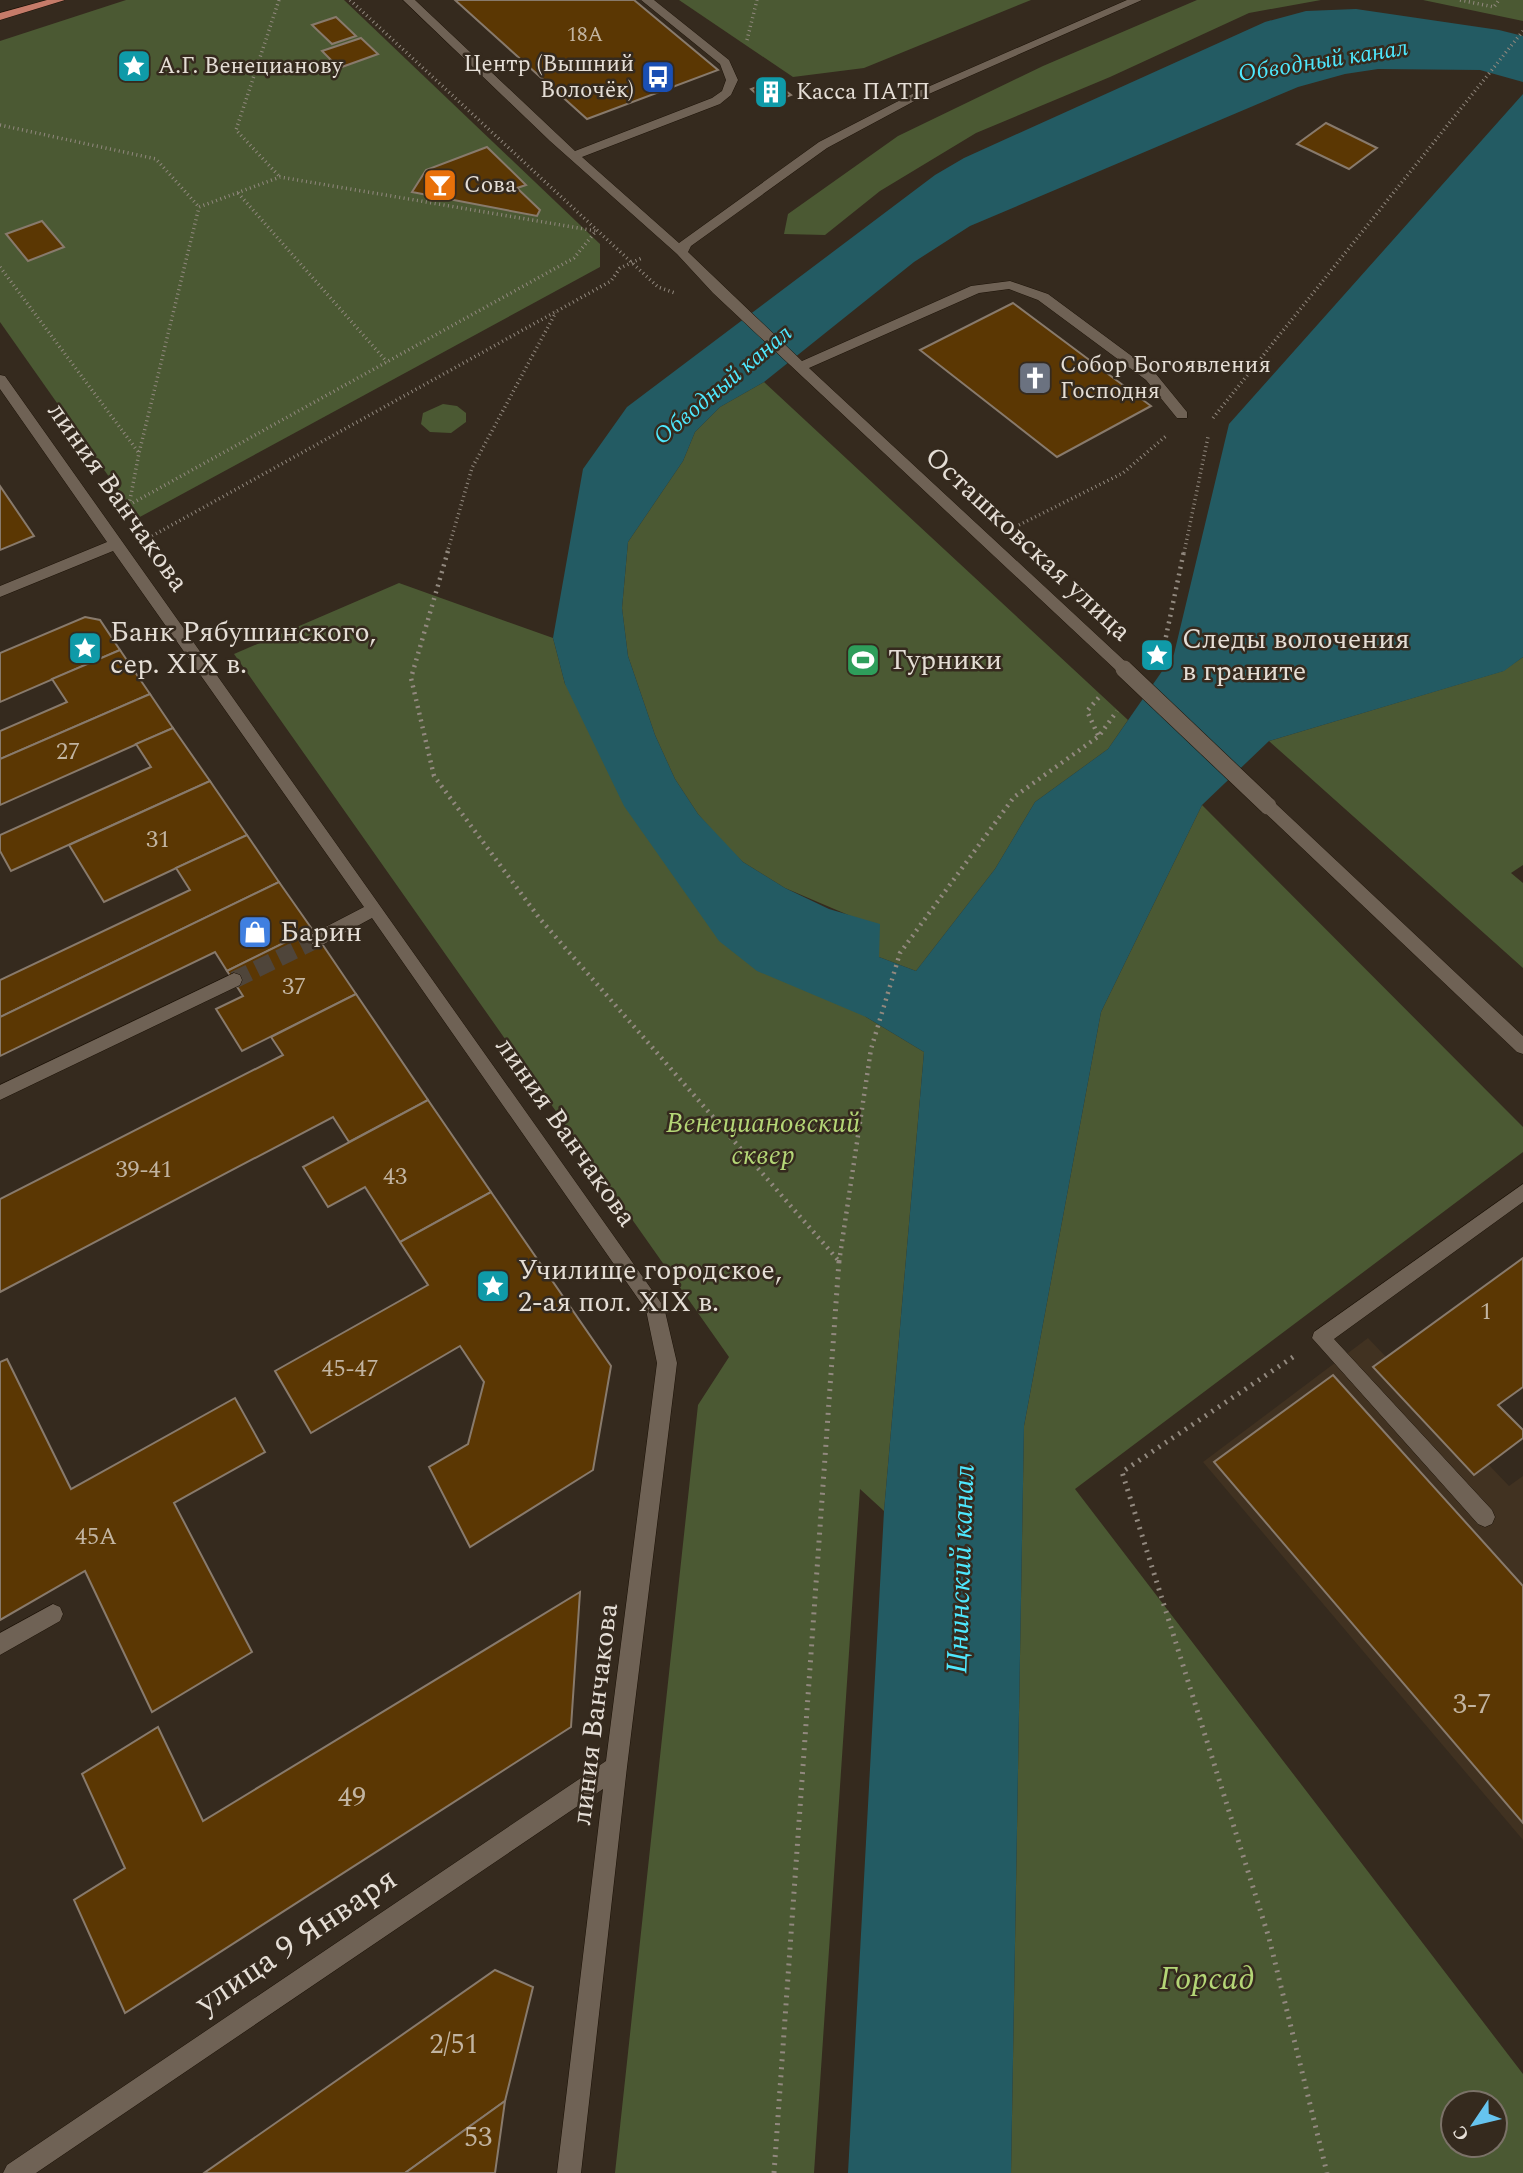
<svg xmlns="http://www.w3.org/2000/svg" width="1523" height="2173" font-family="Spectral,serif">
<rect width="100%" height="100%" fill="#352a1e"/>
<!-- built -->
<path fill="#413221" d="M1368,1338l141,148 14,-10v364l-320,-378z"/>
<!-- green -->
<g fill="#4b5933" fill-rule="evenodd">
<path d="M126,0h218l256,244v23l-462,251 -138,-196v-281z"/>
<path d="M679,0h352l-167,68 -71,9z"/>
<path d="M1197,0h124l-72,13 -139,64 -134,56 -96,58 -55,44 -41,-1 4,-20 110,-78 145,-70z"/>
<path d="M1423,0h100v21z"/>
<path d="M764,382l364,338 -20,29 -73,53 -40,67 -79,102 -37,-14 -26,-40 -68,-29 -42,-26 -16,-15 -29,-33 -23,-35 -20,-44 -27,-79 -6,-48 6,-66 55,-81 12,-29 25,-25z"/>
<path d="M443,404l14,2 9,7v9l-15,11 -21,-1 -9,-8 2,-11z"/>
<path d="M399,583l154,55 12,46 301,333 58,35 -40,459 -24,-22 -46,684h-199l83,-768 31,-48 -495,-703z"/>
<path d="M1523,657v208l-12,8 12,10v85l-254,-227 234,-70z"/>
<path d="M1202,805l321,322v25l-448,337 448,585v99h-512l13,-747 77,-414zM1453,2103h42v42h-42z"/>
</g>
<!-- water -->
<path fill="#235b63" d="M1356,9l143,21 24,6v46l-43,-12 -102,-1 -33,5 -47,13 -328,139 -56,36 -150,120 -44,25 -25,25 -12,29 -55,81 -6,66 6,48 27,79 20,44 23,35 45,48 42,26 44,21 51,15 -1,33 37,14 79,-102 40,-67 73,-53 66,-95 55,-230 294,-330v563l-19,14 -235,70 -67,64 -101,207 -77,414 -13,747h-163l36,-662 40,-459 -58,-35 -109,-46 -38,-30 -95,-135 -59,-122 -12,-46 30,-169 44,-62 308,-232 29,-17 301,-136 41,-11z"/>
<!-- building -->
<g fill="#5b3703" stroke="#887a6c" stroke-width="2">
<path d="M455,0h179l84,70 -131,49z"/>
<path d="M336,17l20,19 -24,8 -20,-19z"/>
<path d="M361,38l17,16 -39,14 -17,-17z"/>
<path d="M773,81l18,14 -23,9 -17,-15z"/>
<path d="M1326,123l51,25 -28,21 -52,-25z"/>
<path d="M487,147l39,38 -9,3 23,22 -3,6 -125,-24 14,-22z"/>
<path d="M42,221l22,26 -36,14 -22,-27z"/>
<path d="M1013,303l138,103 -94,51 -137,-107z"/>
<path d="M0,486l34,50 -34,14z"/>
<path d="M85,617l15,3 20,30 -120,52v-49z"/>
<path d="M120,650l30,44 -150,65v-28l67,-29 -15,-23z"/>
<path d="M150,694l23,34 -173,77v-46z"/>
<path d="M173,728l37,53 -199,90 -11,-20v-16l151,-68 -15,-23z"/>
<path d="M210,781l37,54 -143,67 -35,-57z"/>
<path d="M247,835l32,47 -279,135v-37l190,-90 -14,-22z"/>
<path d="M279,882l33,47 -85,42 -12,-19 -215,104v-39z"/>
<path d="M312,929l44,65 -114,57 -26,-42 27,-13 -16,-25z"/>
<path d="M356,994l72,106 -79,42 -16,-25 -333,175v-93l283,-144 -12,-18z"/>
<path d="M428,1100l63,92 -91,50 -35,-55 -37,20 -25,-40z"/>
<path d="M491,1192l120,174 -18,104 -123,77 -41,-80 39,-23 16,-62 -24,-36 -149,87 -36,-62 153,-86 -28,-43z"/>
<path d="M1523,1258v129l-25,18 25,25v8l-49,37 -101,-108z"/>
<path d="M7,1359l64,130 164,-91 30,54 -91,51 78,149 -100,60 -67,-141 -85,49v-258z"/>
<path d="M1333,1375l190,211v237l-309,-361z"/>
<path d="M580,1592l-9,135 -446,286 -51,-113 51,-32 -43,-94 76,-47 45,94z"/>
<path d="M495,1970l38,17 -28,114 -100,72h-201z"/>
<path d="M505,2101l-10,72h-90z"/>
</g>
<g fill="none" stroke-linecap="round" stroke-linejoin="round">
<!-- minor-tunnel -->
<path stroke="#4f453a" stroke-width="17" stroke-dasharray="17 8" stroke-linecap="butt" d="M234,980l84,-41"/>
<!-- minor casing -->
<g stroke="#1c1207" stroke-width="1">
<g id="minor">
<path d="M403,0h12l160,151 137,-53 10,-7 4,-11 -6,-16 -79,-64h13l75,60 9,20 -7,15 -11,9 -138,53 97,86 140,-101 95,-49 213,-93h15l-220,97 -95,51 -136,98 -3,6 114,109 169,-75 39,-5 38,13 108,80 31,38v6h-10l-31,-38 -108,-80 -29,-11 -30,4 -170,75 320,297 3,4 -3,4h-10l-406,-380 -36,-39 -127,-113z"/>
<path d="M0,375l5,1 659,931 13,56 -50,404 -46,406h-24l46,-384 -567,384h-33l4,-8 599,-404 51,-398 -11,-53 -274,-392 -48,26h-12l-2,-5 2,-5 52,-27 -251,-356 -113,46v-11l107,-44 -107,-153z"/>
<path d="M1268,800l6,2 249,234v18l-6,-2 -255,-242 -2,-4 2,-4z"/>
<path d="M234,973l6,2 2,5 -2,5 -240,115v-15z"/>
<path d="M1523,1184v18l-189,137 158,171 3,7 -3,7 -7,3 -7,-3 -166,-186 2,-6z"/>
<path d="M53,1604l7,3 3,7 -3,7 -60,34v-22z"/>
</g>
</g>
<!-- major casing -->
<g stroke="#1c1207" stroke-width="1">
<path id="major" d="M47,0h18l-65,20v-7z"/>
</g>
<!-- path-far2 -->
<g stroke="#92897f" stroke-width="3.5" stroke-dasharray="1 3.5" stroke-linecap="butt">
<path d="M279,0l-43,130 44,47"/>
<path d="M350,0l308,287 17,6"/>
<path d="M1460,0l34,7 5,-7"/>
<path d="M747,40l10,-40"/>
<path d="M0,125l156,34 43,48"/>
<path d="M238,193l149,169"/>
<path d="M0,267l139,186"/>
<path d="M1213,418l310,-387"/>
<path d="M129,505l10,-52 60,-246"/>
<path d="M129,505l445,-247 22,-27 -316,-54 -81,30"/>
<path d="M1019,525l104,-52 43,-37"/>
<path d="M152,536l459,-255 9,-13 22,-10"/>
<path d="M447,553l25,-85 84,-156"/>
<path d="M1184,553l24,-116"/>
</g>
<!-- path-far1 -->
<g stroke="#92897f" stroke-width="4.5" stroke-dasharray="2 5" stroke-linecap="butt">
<path d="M448,551l-37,127 23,98 106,143 298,341"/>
<path d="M1156,655l8,-9 20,-95"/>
<path d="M1098,735l-11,-24 14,-16"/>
<path d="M839,1262l32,-213 29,-96 114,-156 85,-61 18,-25"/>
</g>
<!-- path -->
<g stroke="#92897f" stroke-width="5" stroke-dasharray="2 6" stroke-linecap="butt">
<path d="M1293,1357l-171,115 147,466 58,235"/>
<path d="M774,2173l65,-912"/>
</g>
<!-- minor -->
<use href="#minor" fill="#6f6255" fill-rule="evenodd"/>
<!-- major -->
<use href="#major" fill="#c57b69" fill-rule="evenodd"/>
<!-- minor-bridge casing -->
<g stroke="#1c1207" stroke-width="18" stroke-linecap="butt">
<path id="minor-bridge" d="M1124,669l144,137"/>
</g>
<!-- minor-bridge -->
<use href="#minor-bridge" stroke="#6f6255" stroke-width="17"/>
</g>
<!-- icons -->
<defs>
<g id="sight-square" transform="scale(1.75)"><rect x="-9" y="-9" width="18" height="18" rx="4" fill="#0f9aa8" stroke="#352a1e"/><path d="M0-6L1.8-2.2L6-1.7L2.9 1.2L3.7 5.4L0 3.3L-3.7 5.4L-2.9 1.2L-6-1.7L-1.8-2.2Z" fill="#fff"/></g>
<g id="bus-square" transform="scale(1.75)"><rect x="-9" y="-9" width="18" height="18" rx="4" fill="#1a4fb4" stroke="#352a1e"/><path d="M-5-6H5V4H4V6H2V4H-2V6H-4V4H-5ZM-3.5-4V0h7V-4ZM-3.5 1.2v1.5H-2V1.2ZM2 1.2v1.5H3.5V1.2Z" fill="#fff"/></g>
<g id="building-square" transform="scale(1.75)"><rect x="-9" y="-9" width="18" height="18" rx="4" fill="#0f9aa8" stroke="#352a1e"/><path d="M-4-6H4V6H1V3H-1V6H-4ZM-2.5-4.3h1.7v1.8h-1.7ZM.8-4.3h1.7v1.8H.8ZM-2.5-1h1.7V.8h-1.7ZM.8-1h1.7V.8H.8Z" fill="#fff"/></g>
<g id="bar-square" transform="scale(1.75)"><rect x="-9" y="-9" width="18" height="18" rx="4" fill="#e8710a" stroke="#352a1e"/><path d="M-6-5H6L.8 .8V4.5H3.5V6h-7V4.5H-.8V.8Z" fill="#fff"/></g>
<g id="church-square" transform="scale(1.75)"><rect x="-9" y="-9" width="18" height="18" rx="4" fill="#6b7280" stroke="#352a1e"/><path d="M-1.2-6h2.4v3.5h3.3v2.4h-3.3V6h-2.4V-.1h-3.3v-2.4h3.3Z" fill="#fff"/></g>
<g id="stadium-square" transform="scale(1.75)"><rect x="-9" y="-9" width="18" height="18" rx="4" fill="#2e9e5b" stroke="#352a1e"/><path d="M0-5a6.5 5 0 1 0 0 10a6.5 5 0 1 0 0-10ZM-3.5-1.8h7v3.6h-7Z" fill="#fff"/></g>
<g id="shop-square" transform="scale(1.75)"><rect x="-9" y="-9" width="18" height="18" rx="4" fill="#3f7fe0" stroke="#352a1e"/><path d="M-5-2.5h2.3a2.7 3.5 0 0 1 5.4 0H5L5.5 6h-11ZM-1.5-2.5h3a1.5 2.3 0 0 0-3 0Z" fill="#fff"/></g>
</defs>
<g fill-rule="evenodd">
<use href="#sight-square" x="134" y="66"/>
<use href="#bus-square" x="658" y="77"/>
<use href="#building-square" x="771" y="92"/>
<use href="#bar-square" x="440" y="185"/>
<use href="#church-square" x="1035" y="378"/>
<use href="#sight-square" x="85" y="648"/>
<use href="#sight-square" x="1157" y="655"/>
<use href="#stadium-square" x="863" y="660"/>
<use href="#shop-square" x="255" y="932"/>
<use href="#sight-square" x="493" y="1286"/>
</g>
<g text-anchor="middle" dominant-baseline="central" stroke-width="5" stroke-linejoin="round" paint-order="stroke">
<!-- far-number labels -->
<g font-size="21" fill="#c2b4a1">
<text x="585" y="35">18А</text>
</g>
<!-- far-poi labels -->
<g font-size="23" fill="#e5ded6" stroke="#352a1e" text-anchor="start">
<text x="634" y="64" text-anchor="end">Центр (Вышний<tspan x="634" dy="26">Волочёк)</tspan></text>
<text x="158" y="66">А.Г. Венецианову</text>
<text x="796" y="92">Касса ПАТП</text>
<text x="464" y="185">Сова</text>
<text x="1060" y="365">Собор Богоявления<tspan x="1060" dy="26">Господня</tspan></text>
</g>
<!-- far-water labels -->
<g font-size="24" font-style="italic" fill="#4ee8fe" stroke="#352a1e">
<text transform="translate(1323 61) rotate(-9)">Обводный канал</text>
<text transform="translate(723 385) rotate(-40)">Обводный канал</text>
</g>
<!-- number labels -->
<g font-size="24" fill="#c2b4a1">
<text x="68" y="752">27</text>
<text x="158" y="840">31</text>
<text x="294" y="987">37</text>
<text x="144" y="1170">39-41</text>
<text x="395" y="1177">43</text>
<text x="1486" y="1312">1</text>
<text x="350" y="1369">45-47</text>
<text x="96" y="1537">45А</text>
</g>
<!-- street labels -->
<g font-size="28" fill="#e5ded6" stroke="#352a1e">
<text transform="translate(118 497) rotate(55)">линия Ванчакова</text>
<text transform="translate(1028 544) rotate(43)">Осташковская улица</text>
<text transform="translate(566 1132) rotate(55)">линия Ванчакова</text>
<text transform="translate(595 1714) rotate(-83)">линия Ванчакова</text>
</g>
<!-- poi labels -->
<g font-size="28" fill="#e5ded6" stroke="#352a1e" text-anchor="start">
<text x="110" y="632">Банк Рябушинского,<tspan x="110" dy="32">сер. XIX в.</tspan></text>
<text x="1182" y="639">Следы волочения<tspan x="1182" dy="32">в граните</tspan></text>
<text x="888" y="660">Турники</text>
<text x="280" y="932">Барин</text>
<text x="518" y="1270">Училище городское,<tspan x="518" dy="32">2-ая пол. XIX в.</tspan></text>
</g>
<!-- park labels -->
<g font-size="28" font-style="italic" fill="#b4d676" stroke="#352a1e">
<text x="763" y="1123">Венециановский<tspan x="763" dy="32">сквер</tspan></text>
</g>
<!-- near-number labels -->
<g font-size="28" fill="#c2b4a1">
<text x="1472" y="1704">3-7</text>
<text x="352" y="1797">49</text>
<text x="454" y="2044">2/51</text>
<text x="478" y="2137">53</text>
</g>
<!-- water labels -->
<g font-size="30" font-style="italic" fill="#4ee8fe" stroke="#352a1e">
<text transform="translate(961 1569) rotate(-88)">Цнинский канал</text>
</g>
<!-- near-street labels -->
<g font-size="33" fill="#e5ded6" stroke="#352a1e">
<text transform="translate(296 1941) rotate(-34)">улица 9 Января</text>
</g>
<!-- near-park labels -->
<g font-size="33" font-style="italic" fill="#b4d676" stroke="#352a1e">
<text x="1207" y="1979">Горсад</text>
</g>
</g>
<!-- north arrow -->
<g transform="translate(1474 2124) rotate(235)"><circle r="33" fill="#352a1e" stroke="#7b7268" stroke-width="2"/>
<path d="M0-5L12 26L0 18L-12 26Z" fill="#66c4ef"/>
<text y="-10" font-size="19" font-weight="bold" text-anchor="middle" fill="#e5ded6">С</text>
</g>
</svg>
